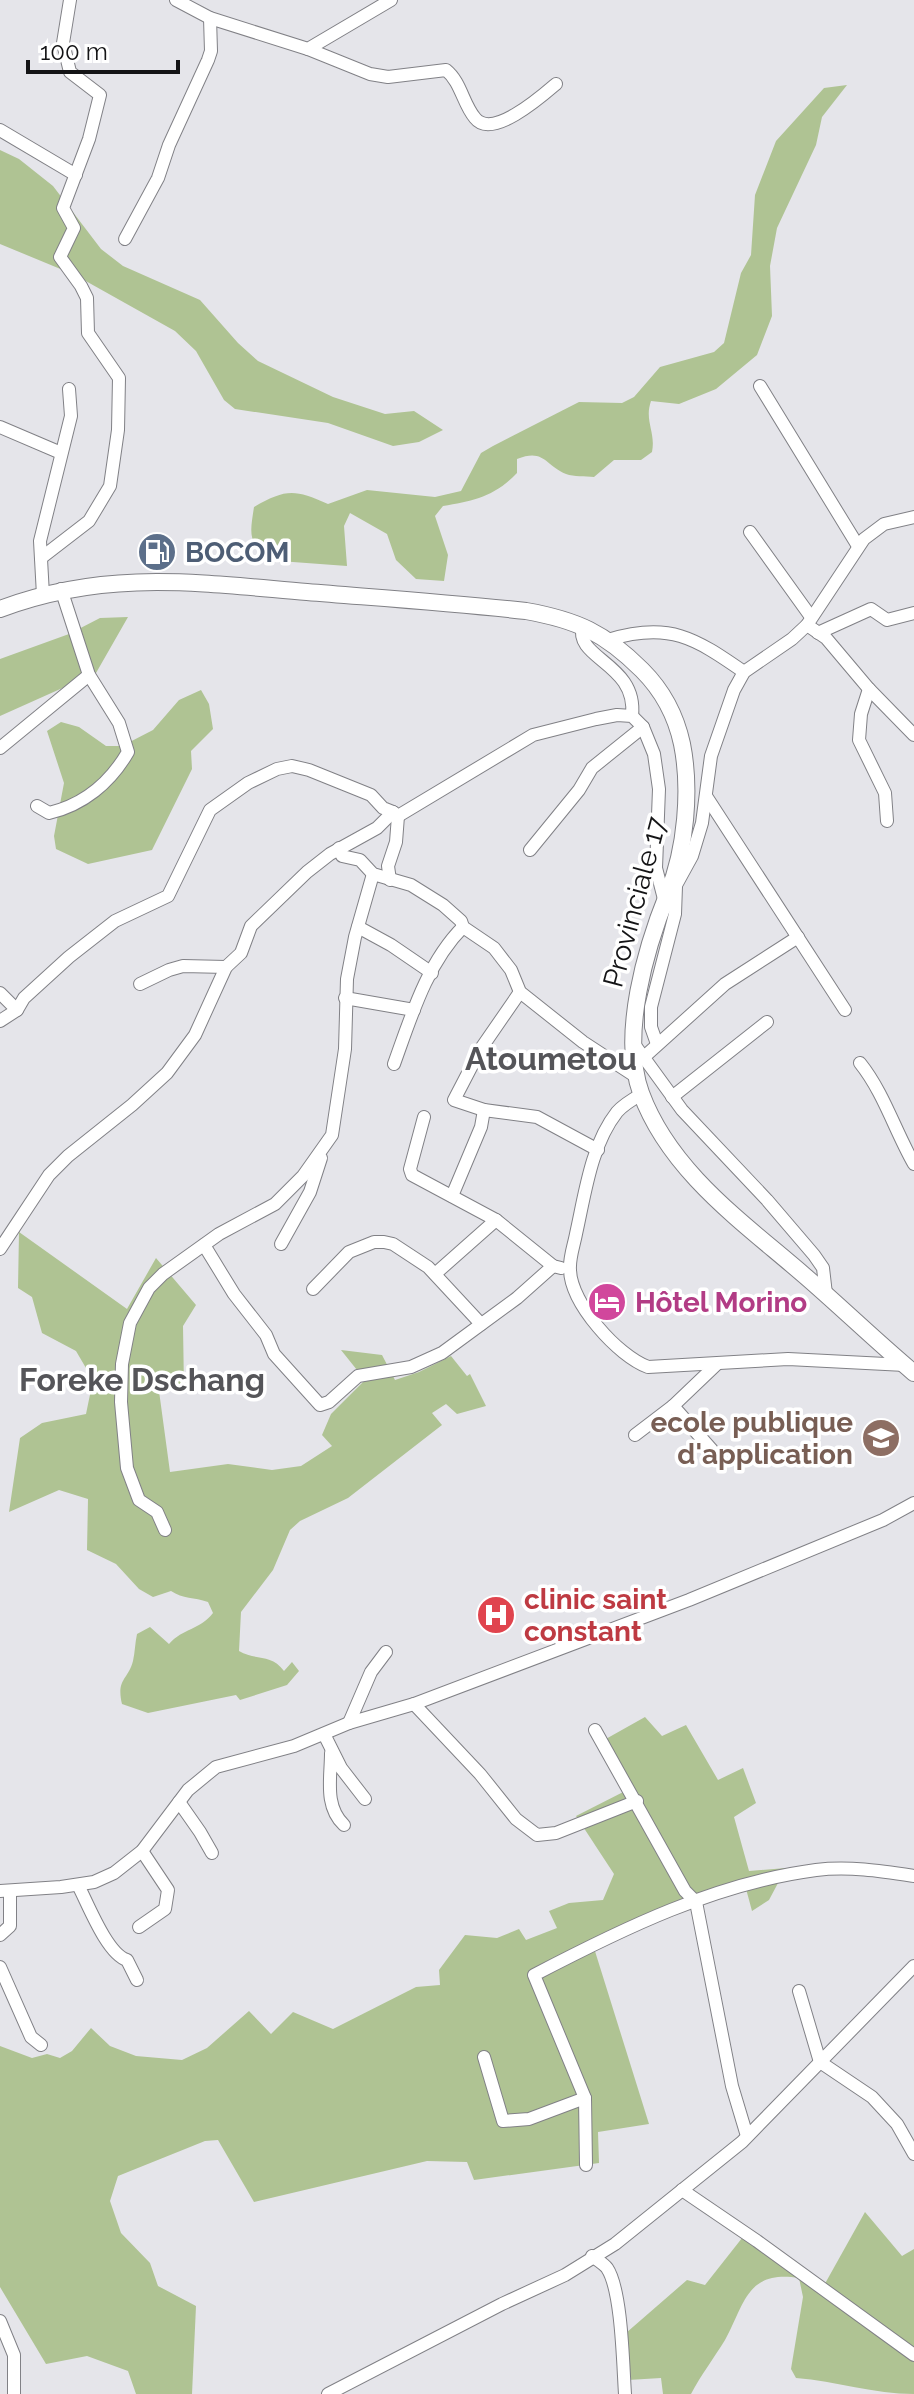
<svg xmlns="http://www.w3.org/2000/svg" width="914" height="2394" font-family="Raleway,sans-serif">
<rect width="100%" height="100%" fill="#e5e5ea"/>
<!-- green -->
<g fill="#afc393">
<path d="M847,85l-25,32 -6,28 -39,83 -7,38 2,50 -15,39 -41,34 -37,15 -28,-3c-7,20 5,31 1,51l-11,8h-27l-20,17c-9,-1 -20,0 -28,-3 -21,-9 -22,-26 -49,-15v14c-23,24 -44,28 -74,33l-8,10 13,39 -4,26 -28,-2 -20,-19 -9,-26 -37,-21 -6,13 3,40 -81,-6c-18,-20 -16,-27 -12,-53 32,-18 40,-18 74,-3l39,-14 68,7 26,-6 20,-38 12,-7 86,-44 43,1 12,-6 26,-30 54,-15 10,-9 17,-70 10,-18 4,-60 21,-54 48,-53z"/>
<path d="M0,150l19,9 34,27 48,63 22,17 77,34 38,43 20,18 75,36 52,17 29,-3 29,19 -24,12 -26,4 -65,-23 -93,-14 -11,-9 -28,-49 -21,-20 -100,-56 -75,-31z"/>
<path d="M128,617l-32,56 -96,43v-57l69,-25 31,-16z"/>
<path d="M201,690l8,14 4,25 -22,22 1,18 -40,81 -64,14 -32,-15 -2,-13 10,-53 -17,-52 14,-9 18,5 27,19h16l31,-16 26,-30z"/>
<path d="M19,1232l108,77 29,-51 40,47 -13,21 1,62 -25,3 11,81 58,-8 44,6 29,-4 31,-20 -10,-11 9,-21 34,-34 -24,-30 41,5 13,25 24,-8 32,-16 16,20 3,-2 16,32 -29,8 -11,-10 -14,9 10,12 -94,73 -48,23 -10,9 -17,40 -32,42 -2,39c17,10 32,2 45,20l8,-9 7,9 -12,14 -47,15 -4,-5 -88,18 -26,-9c-6,-25 6,-24 11,-43 2,-9 2,-18 4,-27l13,-7 19,17c14,-16 31,-14 44,-31l-5,-11c-14,-5 -25,-3 -37,-11l-18,6 -14,-8 -23,-25 -29,-14 1,-51 -29,-9 -50,22 11,-74 22,-15 44,-9 7,-34 -17,-29 -34,-18 -10,-36 -14,-9z"/>
<path d="M645,1717l17,19 24,-11 32,55 25,-12 13,35 -22,14 15,54 37,-3 -17,32 -17,11 -7,-26 -151,63 55,176 -51,8 1,31 -125,17 -7,-18 -40,-1 -173,41 -36,-62 -13,1 -87,35 -8,25 11,32 29,30 8,23 38,20 -4,88h-56l-8,-23 -41,-15 -41,8 -46,-77v-241l32,12 15,-4 13,4 12,-7 19,-23 19,18 26,10 46,4 25,-12 42,-37 22,23 22,-22 40,17 83,-42 24,-2 -1,-15 26,-35 32,3 22,-9 7,11 31,-12 -8,-17 20,-8 34,-3 11,-26 -38,-58 57,-29 -29,-47z"/>
<path d="M865,2212l37,44 12,-7v145c-40,0 -78,-13 -118,-16l-5,-9 12,-72 -4,-19c-53,-8 -54,26 -74,62 -11,18 -24,35 -34,54h-28l-2,-16 -33,2 -2,-47 61,-53 18,5 41,-52 76,56z"/>
</g>
<g fill="none" stroke-linecap="round" stroke-linejoin="round">
<!-- minor casing -->
<g stroke="#818186" stroke-width="14">
<g id="minor">
<path d="M176,0l34,18 98,31 83,-49"/>
<path d="M308,49l62,25 18,3 58,-7c15,12 17,34 29,48 17,22 67,-22 81,-34"/>
<path d="M0,130l76,45"/>
<path d="M125,239l33,-61 11,-33 39,-85 3,-9 -1,-33"/>
<path d="M760,386l98,160"/>
<path d="M0,427l61,26"/>
<path d="M750,532l61,85"/>
<path d="M41,558l48,-37 21,-35 8,-56 1,-52 -31,-45 -1,-35 -6,-12 -21,-29 14,-29 -11,-20 26,-69 11,-44 -30,-23 -7,-29 7,-43"/>
<path d="M43,595l-3,-54 31,-125 -2,-27"/>
<path d="M807,625l19,13 43,51 45,46"/>
<path d="M583,626c-10,33 55,37 49,90"/>
<path d="M818,633l53,-24 16,11 27,-7"/>
<path d="M608,640c61,-19 87,-2 136,32"/>
<path d="M869,689l-8,25 -2,26 26,53 2,28"/>
<path d="M0,748l89,-73"/>
<path d="M706,796l139,214"/>
<path d="M37,806l12,7c34,-8 61,-30 79,-61l-9,-29 -30,-48 -28,-86"/>
<path d="M339,848l3,8 18,4 13,14 38,11 32,20 18,16 2,6 31,21 17,22 9,22 63,50 55,36"/>
<path d="M530,850l49,-60 13,-22 51,-41"/>
<path d="M390,880l-2,-14 8,-24 2,-26"/>
<path d="M675,887l17,-31 10,-33 9,-67 23,-66 10,-18 48,-33 15,-14 57,-86 20,-15 30,-7"/>
<path d="M358,927l33,18 41,28"/>
<path d="M140,984l29,-14 14,-4 43,1"/>
<path d="M520,992l-40,58 -26,50 30,10 53,7 61,33"/>
<path d="M0,993l17,17"/>
<path d="M345,998l69,12"/>
<path d="M0,1021l17,-11 7,-12 45,-41 46,-36 53,-25 42,-86 38,-27 29,-14 15,-3 17,4 62,25 12,13 10,4"/>
<path d="M634,1044l48,66 85,90 47,55 9,13 3,26"/>
<path d="M657,1044l-6,-17v-20l24,-93 1,-28"/>
<path d="M644,1057l81,-73 73,-47"/>
<path d="M860,1063c24,30 35,68 54,101"/>
<path d="M394,1064c17,-47 33,-101 69,-137"/>
<path d="M642,1094c-9,5 -18,10 -25,18 -26,33 -32,82 -41,122 -2,11 -7,24 -6,36 1,34 48,86 78,97l140,-8 117,6"/>
<path d="M672,1097l95,-75"/>
<path d="M424,1117l-14,52 2,6 84,45 57,46 8,2"/>
<path d="M452,1196l29,-69 3,-17"/>
<path d="M281,1244l29,-52 11,-34"/>
<path d="M204,1245l30,49 32,41 8,19 46,51 9,-3 29,-26 53,-9 31,-14 75,-55 36,-32"/>
<path d="M0,1249l49,-74 19,-19 64,-51 35,-32 28,-38 31,-68 15,-14 10,-27 56,-54 23,-18 47,-26 16,-16 5,4 135,-81 63,-16 21,-4 15,1 11,11 11,27 5,35 -3,79 8,31"/>
<path d="M435,1274l61,-54"/>
<path d="M313,1289l36,-37 25,-10h10l9,2 35,23 53,57"/>
<path d="M673,1406l39,44"/>
<path d="M635,1435l38,-29 44,-42"/>
<path d="M165,1530l-8,-18 -18,-12 -12,-32 -6,-66 1,-38 8,-41 19,-35 14,-14 56,-40 56,-30 28,-28 29,-41 13,-86 2,-70 8,-42 18,-63"/>
<path d="M414,1704l66,70 36,45 21,16 19,-2 81,-32"/>
<path d="M349,1723l22,-51 15,-20"/>
<path d="M595,1730l90,161 11,11 36,184 15,50"/>
<path d="M324,1734l17,34 24,31"/>
<path d="M331,1753c0,25 -7,53 13,72"/>
<path d="M179,1802l21,30 12,21"/>
<path d="M78,1885c10,19 29,69 49,75l10,20"/>
<path d="M0,1891l61,-4 33,-5 20,-9 28,-22 46,-61 28,-23 78,-21 55,-23 65,-19 275,-104 194,-80 31,-17"/>
<path d="M139,1927l26,-18 3,-19 -26,-39"/>
<path d="M0,1935l10,-9v-34"/>
<path d="M0,1967l31,70 10,8"/>
<path d="M799,1991l21,71 52,35 25,27 17,30"/>
<path d="M484,2057l19,64 26,-2 56,-21"/>
<path d="M586,2165l-1,-67 -51,-123c88,-46 182,-92 282,-105 33,-4 65,1 98,6"/>
<path d="M682,2190l75,51 157,114"/>
<path d="M592,2256c4,3 12,8 15,12 15,22 16,98 18,126"/>
<path d="M0,2321l14,34v39"/>
<path d="M328,2394l174,-90 63,-29 50,-31 127,-102 172,-176"/>
</g>
</g>
<!-- major casing -->
<g stroke="#818186" stroke-width="18">
<path id="major" d="M0,609c106,-40 198,-26 307,-17 73,6 146,11 219,19 51,9 79,22 116,59 20,20 34,46 40,74 9,45 4,105 -14,149 -22,54 -48,142 -27,200 29,79 103,130 164,183 37,32 72,66 109,97"/>
</g>
<!-- minor -->
<use href="#minor" stroke="#fff" stroke-width="12"/>
<!-- major -->
<use href="#major" stroke="#fff" stroke-width="16"/>
</g>
<!-- icons -->
<defs>
<g id="fuel-disc" transform="scale(2)"><circle r="9.5" fill="#5c6f8a" stroke="#fff"/><path d="M-5.5-6h7V0h2V4h1.3V-2.5L3-4.5l.8-.8L6-3V5H2.5V1h-1V6h-7ZM-4.2-4.7v3.2H.2V-4.7Z" fill="#fff"/></g>
<g id="hotel-disc" transform="scale(2)"><circle r="9.5" fill="#d1479c" stroke="#fff"/><path d="M-6-4.5h1.5V1H6V5H4.5V3h-9V5H-6ZM-4 0a1.8 1.8 0 1 1 3.6 0ZM.5 0V-2.5h3Q6-2.5 6 0Z" fill="#fff"/></g>
<g id="school-disc" transform="scale(2)"><circle r="9.5" fill="#8d6e63" stroke="#fff"/><path d="M0-5L7-2L0 1L-7-2ZM-4 1L0 2.5L4 1V4Q0 6-4 4Z" fill="#fff"/></g>
<g id="hospital-disc" transform="scale(2)"><circle r="9.5" fill="#e0444e" stroke="#fff"/><path d="M-5-5h3v3.5h4V-5h3V5h-3V1.5h-4V5h-3Z" fill="#fff"/></g>
</defs>
<g fill-rule="evenodd">
<use href="#fuel-disc" x="157" y="552"/>
<use href="#hotel-disc" x="607" y="1302"/>
<use href="#school-disc" x="881" y="1438"/>
<use href="#hospital-disc" x="496" y="1615"/>
</g>
<g text-anchor="middle" dominant-baseline="central" stroke-width="7" stroke-linejoin="round" paint-order="stroke">
<!-- service labels -->
<g font-size="28" font-weight="bold" fill="#4e5e75" stroke="#fff" text-anchor="start">
<text x="185" y="552">BOCOM</text>
</g>
<!-- street labels -->
<g font-size="28" fill="#141416" stroke="#fff">
<text transform="translate(635 902) rotate(-75)">Provinciale 17</text>
</g>
<!-- hotel labels -->
<g font-size="28" font-weight="bold" fill="#b23c85" stroke="#fff" text-anchor="start">
<text x="635" y="1302">Hôtel Morino</text>
</g>
<!-- education labels -->
<g font-size="28" font-weight="bold" fill="#785e54" stroke="#fff" text-anchor="end">
<text x="853" y="1422">ecole publique<tspan x="853" dy="32">d'application</tspan></text>
</g>
<!-- health labels -->
<g font-size="28" font-weight="bold" fill="#be3a42" stroke="#fff" text-anchor="start">
<text x="524" y="1599">clinic saint<tspan x="524" dy="32">constant</tspan></text>
</g>
<!-- quarter labels -->
<g font-size="32" font-weight="bold" fill="#555559" stroke="#fff">
<text x="551" y="1058">Atoumetou</text>
<text x="142" y="1379">Foreke Dschang</text>
</g>
</g>
<!-- scale -->
<path d="M28 60v12h150v-12" fill="none" stroke="#141416" stroke-width="4"/>
<text x="40" y="60" font-size="24" fill="#141416" stroke="#ffffff" stroke-width="6" paint-order="stroke">100 m</text>
</svg>
